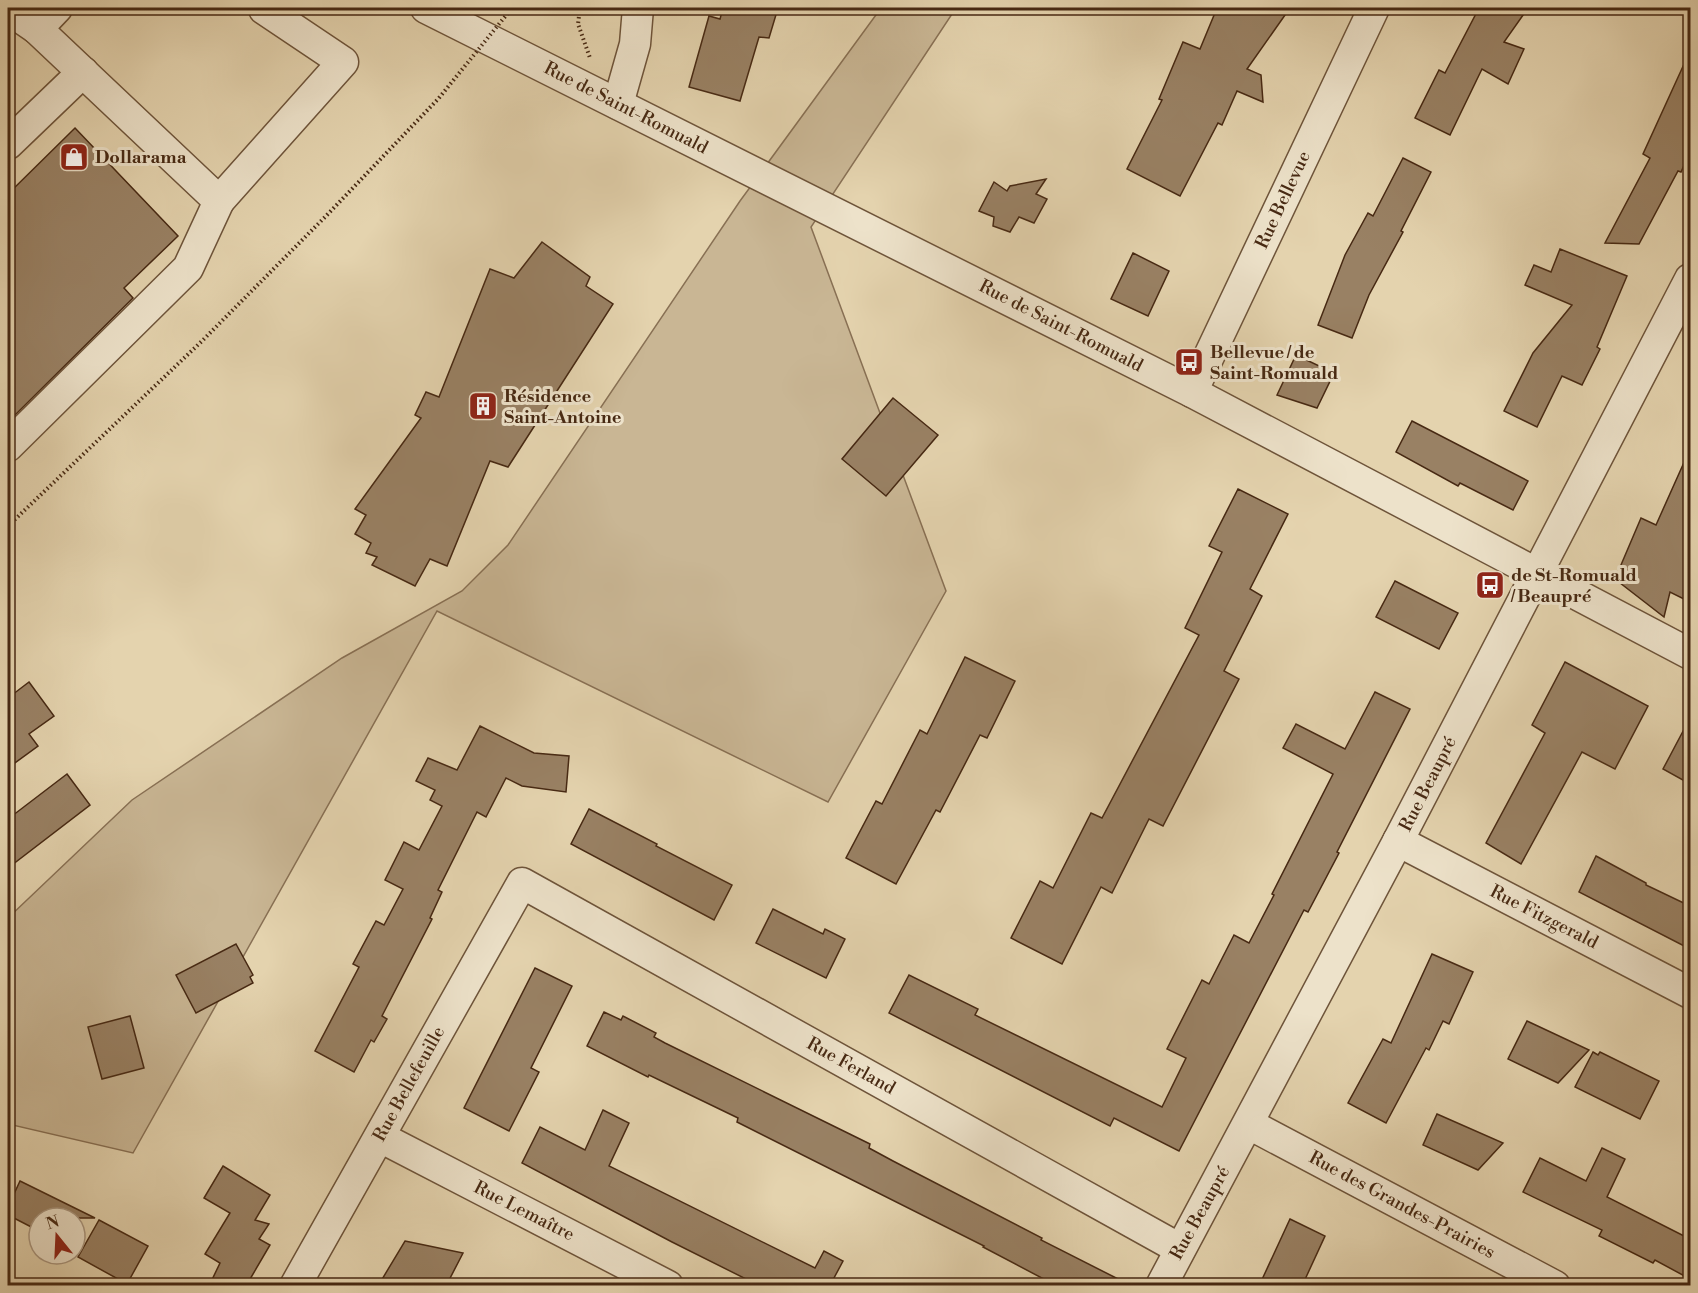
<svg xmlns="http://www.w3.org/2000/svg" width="1698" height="1293" font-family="'Libre Bodoni',serif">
<rect width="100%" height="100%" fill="#e4d3ae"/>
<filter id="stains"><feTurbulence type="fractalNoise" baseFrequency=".00333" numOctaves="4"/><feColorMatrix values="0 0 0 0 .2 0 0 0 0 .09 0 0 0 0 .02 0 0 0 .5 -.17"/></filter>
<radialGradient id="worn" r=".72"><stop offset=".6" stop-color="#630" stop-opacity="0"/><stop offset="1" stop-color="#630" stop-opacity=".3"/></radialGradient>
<!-- green -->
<path fill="#c9b694" stroke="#887054" stroke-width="1.5" d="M881,8h75l-145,219 135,364 -118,211 -391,-191 -304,542 -125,-29v-206l124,-118 210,-142 120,-67 46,-46 232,-344z"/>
<!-- building -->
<g fill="#998164" stroke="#472913" stroke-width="1.5">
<path d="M723,8h55l-9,30 -10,-1 -19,64 -51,-14 20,-71 11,3z"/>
<path d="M1217,8h73l-43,61 14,6 2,27 -26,-11 -15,34 -4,-2 -38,73 -53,-27 35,-69 -3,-1 24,-57 17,7z"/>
<path d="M1479,8h49l-24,34 20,7 -16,35 -26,-15 -32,66 -35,-17 24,-48 6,3z"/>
<path d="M1690,51v101l-9,20 -3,-1 -39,73 -34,-1 45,-85 -7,-4z"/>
<path d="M75,128l103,108 -54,52 9,10 -125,124v-228z"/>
<path d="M1403,158l28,14 -30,59 2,1 -34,63 -17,43 -34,-13 27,-70 23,-42 5,3z"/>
<path d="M1046,179l-10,15 11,5 -13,24 -15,-6 -9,15 -17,-6 1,-9 -15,-6 15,-29 13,9 3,-5z"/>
<path d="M542,242l48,35 -4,9 27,18 -105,163 -18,-6 -43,105 -17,-7 -15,27 -43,-21 5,-8 -11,-4 5,-10 -16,-9 11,-19 -11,-6 66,-91 -6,-3 11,-23 13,5 51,-128 24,9z"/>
<path d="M1560,249l67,27 -30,71 3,2 -18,36 -20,-9 -25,51 -33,-16 29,-58 39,-48 -47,-20 9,-20 17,7z"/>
<path d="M1133,253l36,18 -21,45 -37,-17z"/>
<path d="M1296,355l38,18 -17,35 -40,-13z"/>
<path d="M893,398l45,37 -52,61 -44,-37z"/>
<path d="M1412,421l116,60 -15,29 -53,-27 -2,3 -62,-34z"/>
<path d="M1690,449v153l-20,-10 -6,25 -49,-38 26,-61 15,7z"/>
<path d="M1238,489l50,25 -38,75 12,7 -38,75 15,8 -76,147 -14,-7 -37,74 -11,-6 -39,77 -51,-26 29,-57 13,7 38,-75 11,5 97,-183 -14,-7 37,-76 -13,-6z"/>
<path d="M1395,581l63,32 -19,36 -63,-32z"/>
<path d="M965,657l50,24 -28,57 -7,-3 -40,77 -4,-2 -40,74 -50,-26 30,-57 6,3 38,-74 7,4z"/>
<path d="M1565,662l83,44 -33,63 -33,-17 -61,112 -35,-21 59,-110 -13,-8z"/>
<path d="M29,682l25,34 -25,18 9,12 -30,22v-70z"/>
<path d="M1375,692l35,17 -73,143 2,1 -31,59 -4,-2 -125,241 -65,-33 -4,8 -221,-113 20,-38 69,34 -3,6 187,92 24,-49 -19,-9 35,-69 7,4 25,-49 15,8 25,-48 -2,-1 61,-120 -50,-26 13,-24 49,25z"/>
<path d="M1690,718v66l-27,-15z"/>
<path d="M480,726l54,27 35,3 -3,36 -44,-6 -16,-8 -20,39 -9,-5 -39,78 4,2 -12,26 2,1 -50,97 5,3 -13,23 -3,-2 -17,32 -39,-21 44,-84 -6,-3 23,-43 8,4 19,-36 -18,-9 19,-38 15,8 23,-44 -12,-6 5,-10 -19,-9 12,-23 29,12z"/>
<path d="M67,774l23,31 -82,63v-49z"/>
<path d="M589,809l68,35 -1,2 76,39 -18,35 -143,-76z"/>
<path d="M1596,856l50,27v2l44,21v43l-111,-57z"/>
<path d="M773,909l50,25 2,-5 20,10 -19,39 -70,-35z"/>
<path d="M236,944l17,31 -3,2 3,6 -57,30 -20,-38z"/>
<path d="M1432,954l41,18 -24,52 -6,-3 -14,29 -3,-2 -40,75 -38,-20 35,-64 8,4z"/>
<path d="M535,968l37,18 -41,82 8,4 -30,59 -45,-23z"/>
<path d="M604,1012l17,8 2,-4 33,17 -2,4 11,6 205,101 -1,4 24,13 149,77 -1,2 91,46h-75l-74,-39 1,-1 -247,-124 1,-4 -89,-43 -1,2 -61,-31z"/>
<path d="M130,1016l14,52 -42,11 -14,-52z"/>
<path d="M1527,1021l62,29 -31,33 -50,-24z"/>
<path d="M1593,1052l5,3 2,-3 59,29 -19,38 -65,-32z"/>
<path d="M603,1110l26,13 -20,43 206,102 9,-17 19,10 -9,17 15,8h-89l-88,-44 -150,-79 18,-36 45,23z"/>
<path d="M1437,1114l66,29 -25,27 -55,-25z"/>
<path d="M1602,1148l23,11 -18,38 83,42v40l-35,-19 -2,3 -54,-27 3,-6 -79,-38 17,-34 46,23z"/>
<path d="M223,1166l47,29 -15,25 14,4 -10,15 11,6 -24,41h-37l11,-23 -15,-9 25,-41 -26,-15z"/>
<path d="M20,1181l75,37h-56v13l-31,-16v-8z"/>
<path d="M1290,1219l35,17 -23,50h-43z"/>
<path d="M99,1220l49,26 -21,38 -49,-27z"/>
<path d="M405,1241l58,12 -17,33h-68z"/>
</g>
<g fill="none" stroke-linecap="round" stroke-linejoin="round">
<!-- minor casing -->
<g stroke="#6e543a" stroke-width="33">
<g id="minor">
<path d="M426,8l766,384 498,262"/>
<path d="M8,9l29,20 20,-21"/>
<path d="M37,29l182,172 124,-139 -79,-53"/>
<path d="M618,104l17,-60 3,-36"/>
<path d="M8,144l75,-72"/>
<path d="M1192,392l182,-384"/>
<path d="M8,446l180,-178 31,-67"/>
<path d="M1398,841l292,152"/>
<path d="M1249,1124l306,162"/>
<path d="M380,1137l288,149"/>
<path d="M295,1286l227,-403 658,366"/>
<path d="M1161,1286l237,-445 292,-562"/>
</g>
</g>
<!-- path -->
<g stroke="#472913" stroke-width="4" stroke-dasharray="1.5 3" stroke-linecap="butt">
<path d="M580,8l-2,16 12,34"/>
<path d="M8,526l194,-185 125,-126 112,-117"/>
</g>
<!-- minor -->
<use href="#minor" stroke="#ede2ca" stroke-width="30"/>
<!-- path-bridge -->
<path stroke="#472913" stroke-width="4" stroke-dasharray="1.5 3" stroke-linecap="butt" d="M439,98l73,-90"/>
</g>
<!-- icons -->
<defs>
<g id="shop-square" transform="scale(1.5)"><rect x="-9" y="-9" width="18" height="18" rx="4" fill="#8f2418" stroke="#ede2ca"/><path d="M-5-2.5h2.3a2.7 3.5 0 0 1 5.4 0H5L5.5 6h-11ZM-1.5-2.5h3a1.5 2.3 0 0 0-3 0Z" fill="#fff"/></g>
<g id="bus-square" transform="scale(1.5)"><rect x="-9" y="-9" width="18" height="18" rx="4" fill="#8f2418" stroke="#ede2ca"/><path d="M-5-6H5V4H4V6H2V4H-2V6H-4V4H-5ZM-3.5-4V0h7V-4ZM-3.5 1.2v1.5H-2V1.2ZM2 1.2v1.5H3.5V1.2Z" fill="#fff"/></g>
<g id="building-square" transform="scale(1.5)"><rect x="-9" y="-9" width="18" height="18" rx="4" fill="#8f2418" stroke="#ede2ca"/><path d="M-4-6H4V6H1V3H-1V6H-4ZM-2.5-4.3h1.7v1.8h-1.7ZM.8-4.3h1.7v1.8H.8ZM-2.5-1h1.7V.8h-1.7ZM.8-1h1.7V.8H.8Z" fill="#fff"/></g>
</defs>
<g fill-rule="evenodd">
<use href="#shop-square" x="74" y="157"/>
<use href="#bus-square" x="1189" y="362"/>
<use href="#building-square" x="483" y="406"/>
<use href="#bus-square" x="1490" y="585"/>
</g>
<g text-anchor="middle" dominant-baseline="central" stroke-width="6" stroke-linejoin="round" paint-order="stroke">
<!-- street labels -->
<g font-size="18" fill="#472913" stroke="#ede2ca">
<text transform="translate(626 108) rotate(27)">Rue de Saint-Romuald</text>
<text transform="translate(1283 200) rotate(-65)">Rue Bellevue</text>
<text transform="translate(1061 326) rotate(27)">Rue de Saint-Romuald</text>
<text transform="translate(1428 784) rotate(-63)">Rue Beaupré</text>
<text transform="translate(1544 917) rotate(27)">Rue Fitzgerald</text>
<text transform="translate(851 1066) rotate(29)">Rue Ferland</text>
<text transform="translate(409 1084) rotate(-61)">Rue Bellefeuille</text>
<text transform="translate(1402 1205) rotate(28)">Rue des Grandes-Prairies</text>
<text transform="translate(524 1211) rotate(27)">Rue Lemaître</text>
<text transform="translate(1200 1213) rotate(-61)">Rue Beaupré</text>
</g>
<!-- poi labels -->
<g font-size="18" font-weight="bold" fill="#472913" stroke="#ede2ca" text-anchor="start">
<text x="95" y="157">Dollarama</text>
<text x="1210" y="352">Bellevue / de<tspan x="1210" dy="21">Saint-Romuald</tspan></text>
<text x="504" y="396">Résidence<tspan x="504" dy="21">Saint-Antoine</tspan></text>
<text x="1511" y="575">de St-Romuald<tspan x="1511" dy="21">/ Beaupré</tspan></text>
</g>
</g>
<!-- margin -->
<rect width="1698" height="1293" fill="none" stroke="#e4d3ae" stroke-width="30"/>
<rect x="9" y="9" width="1680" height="1275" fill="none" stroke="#472913" stroke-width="3"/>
<rect x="15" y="15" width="1668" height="1263" fill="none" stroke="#472913" stroke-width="1.5"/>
<!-- north arrow -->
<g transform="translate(57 1236) rotate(342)"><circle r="28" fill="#ede2ca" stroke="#ab9881" stroke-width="1.5"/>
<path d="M0-4.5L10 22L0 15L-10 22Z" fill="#8f2418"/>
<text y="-9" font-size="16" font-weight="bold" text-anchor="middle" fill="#472913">N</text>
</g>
<rect width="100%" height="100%" filter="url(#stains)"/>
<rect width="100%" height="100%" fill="url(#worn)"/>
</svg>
